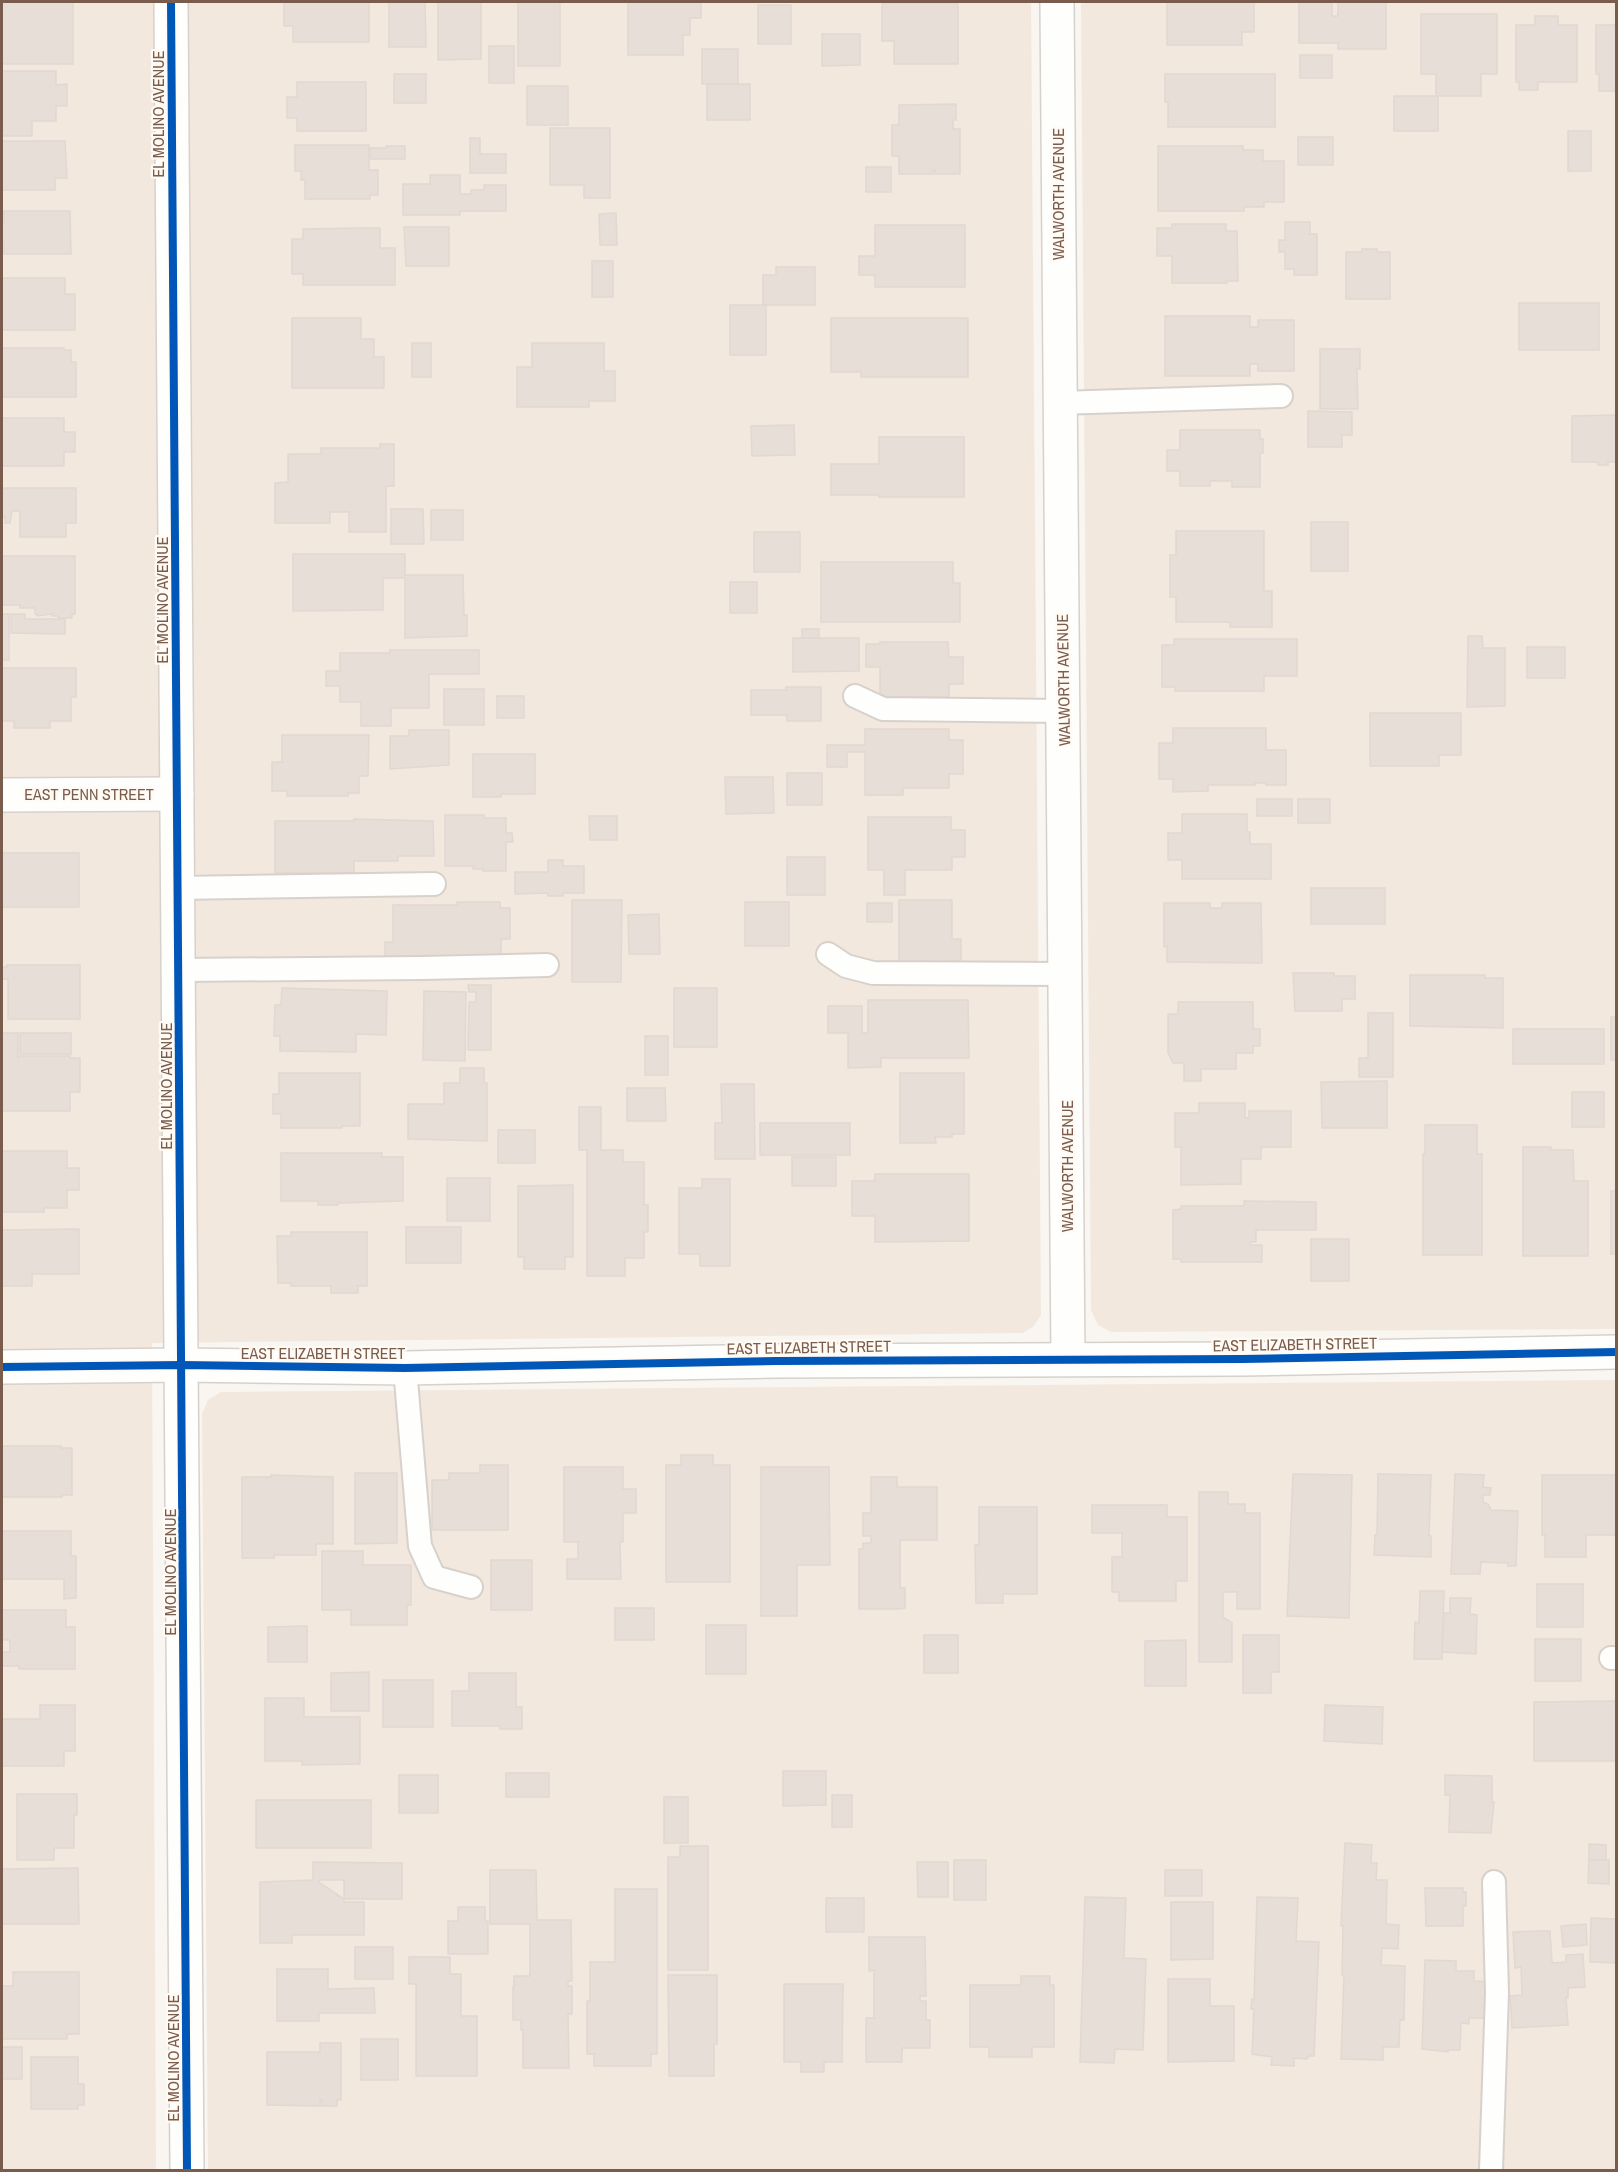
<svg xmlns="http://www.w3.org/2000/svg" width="1618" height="2172" font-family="'Archivo Narrow',sans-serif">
<rect width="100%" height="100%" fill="#f9f5f0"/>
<!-- residential -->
<g fill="#f2e8de">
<path d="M2,2h1029l10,1313 -7,11 -11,7 -871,10 4,827h-154z"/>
<path d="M1081,2h535v1327l-505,3 -13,-7 -7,-15z"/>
<path d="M1616,1380v790h-1408l-6,-756 6,-14 13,-8z"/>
</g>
<!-- building -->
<g fill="#e6ded7" stroke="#e2d8d2" stroke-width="1.5" fill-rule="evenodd">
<rect x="2" y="2" width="71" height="62"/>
<path d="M284,2h85v40h-76v-16h-9z"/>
<path d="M389,2h36l1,45h-37z"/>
<path d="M438,2h43v57l-43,1z"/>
<rect x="518" y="2" width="42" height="64"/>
<path d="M628,2h73v16h-11v17h-7v20h-55z"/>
<path d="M1167,2h87v30h-12v13h-75z"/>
<path d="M1299,2h33v14h6v-14h48v47h-48v-6h-39z"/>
<path d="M882,3h76v61h-64v-23h-12z"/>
<rect x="758" y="5" width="33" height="39"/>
<path d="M1421,14h76v60h-16v22h-43v35h-44v-35h42v-22h-15z"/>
<path d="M1535,16h23v9h19v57h-39v8h-19v-8h-3v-57h19z"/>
<path d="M1596,25h20v66h-17v-17h-3z"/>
<path d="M822,34h38v31l-38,1z"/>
<rect x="489" y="46" width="25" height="37"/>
<rect x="702" y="49" width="36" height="35"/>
<rect x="1300" y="55" width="32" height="23"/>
<path d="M2,71h54v14l11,-1v22h-11v15h-24v15h-30z"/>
<rect x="394" y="74" width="32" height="29"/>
<path d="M1165,74h110v53h-107v-25h-3z"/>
<path d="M297,82h69v49h-69v-13h-10v-21h10z"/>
<rect x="707" y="84" width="43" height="36"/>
<rect x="527" y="86" width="41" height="39"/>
<path d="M956,104v16h-3v9h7v45h-25v-4h-2v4h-34v-18h-7v-31h7v-20z"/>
<path d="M550,128h60v70h-26v-13h-34z"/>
<rect x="1568" y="131" width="23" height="40"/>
<rect x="1298" y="137" width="35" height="28"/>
<path d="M470,138h10v16h26v19h-36z"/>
<path d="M2,141h63l2,37h-12v12h-53z"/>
<path d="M295,145h74v25h9v25h-8v4h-65v-19h-4v-9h-6z"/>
<path d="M386,146h19v13h-35v-11h16z"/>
<path d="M1158,146h85v4h20v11h21v41h-20v5h-20v4h-86z"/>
<rect x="866" y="167" width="25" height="25"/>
<path d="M430,175h30v19h11v-4h13v-5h22v26h-46v4h-57v-31h27z"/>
<path d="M4,211h66l1,43h-67v-11h-2v-21h2z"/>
<path d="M616,213l1,32h-17l-1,-31z"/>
<path d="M1285,222h25v12h7v41h-23v-6h-9v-17h-6v-12h6z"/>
<path d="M1172,224h54v7h11l1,50h-11v2h-55v-27h-15v-28h15z"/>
<path d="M875,225h90v62h-90v-12h-16v-19h16z"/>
<path d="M404,227h45v39h-43z"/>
<path d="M362,228h18v20h15v37h-92v-11h-11v-35h11v-10z"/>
<path d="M1362,249h15v3h13v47h-44v-47h16z"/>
<rect x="592" y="261" width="21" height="36"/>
<path d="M776,267h39v38h-52v-30h13z"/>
<path d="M2,278h63v16h10v36h-73z"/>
<rect x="1519" y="303" width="80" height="47"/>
<rect x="730" y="305" width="36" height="50"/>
<path d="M1165,316h85v11h8v-7h36v51h-36v-7h-8v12h-85z"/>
<path d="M292,318h69v21h13v18h10v31h-92z"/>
<path d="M831,318h137v59h-107v-5h-30z"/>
<rect x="412" y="343" width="19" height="34"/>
<path d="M532,343h72v28h11v30h-26v6h-72v-40h15z"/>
<path d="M2,348h62v2h7v12h5v35h-74z"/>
<path d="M1320,349h40v20h-3l1,40h-38z"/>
<path d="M1308,411l44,1v23h-10v12h-34z"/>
<path d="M1616,415v47h-8v3h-10v-3h-26v-46z"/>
<path d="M2,418h62v14h11v20h-11v14h-62z"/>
<path d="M794,425l1,30 -43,1 -1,-30z"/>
<path d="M1180,430h80v9h3v14h-3v34h-28v-6h-22v5h-30v-15h-13v-21h13z"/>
<path d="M879,437h85v60h-85v-2h-48v-31h48z"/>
<path d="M380,444h14v42h-8v46h-37v-20h-19v11h-55v-40l13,-1v-28h33v-6h59z"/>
<path d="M2,488h74v35h-10v14h-46v-26h-8l-2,12h-5v-6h-3z"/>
<path d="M391,509h32l1,35h-33z"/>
<rect x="431" y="510" width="32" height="30"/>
<rect x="1311" y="522" width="37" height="49"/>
<path d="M1176,531h88v60h8v36h-42v-5h-54v-25h-6v-42h6z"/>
<rect x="754" y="532" width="46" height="40"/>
<path d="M293,554h112v21h58l1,40h3v21l-62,2v-60h-22v32l-90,1z"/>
<path d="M2,556h73v58h-3v4h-14v-2h-6v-2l-15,2v-2h-2v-6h-15v-3h-18z"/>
<path d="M821,562h132v21h7v39h-139z"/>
<rect x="730" y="582" width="27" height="31"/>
<rect x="2" y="614" width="7" height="46"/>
<path d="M11,614h14v5h40v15l-54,-1z"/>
<rect x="802" y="629" width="17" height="9"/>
<path d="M1468,636h14l1,12h22v58l-38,1z"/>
<path d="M793,638h66v33l-66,1z"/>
<path d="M1174,639h123v37h-33v15h-89v-4h-13v-42h12z"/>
<path d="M880,642h68l1,15h14v27h-14v13h-69v-30h-14v-23h14z"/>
<rect x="1527" y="647" width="38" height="31"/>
<path d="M390,650h89v24h-50v34h-38v18h-30v-24h-21v-16h-14v-15h14v-18h50z"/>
<path d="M2,668h74v29h-5v24h-21v7h-36v-7h-12z"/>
<path d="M786,687h35v34h-34v-6h-36v-25h35z"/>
<rect x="444" y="689" width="40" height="36"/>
<rect x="497" y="696" width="27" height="22"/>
<path d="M1370,713h91v42h-22v11h-69z"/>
<path d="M1173,728h93v22h20v35h-20v-2h-11v2h-47v6l-35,1v-13h-14v-36h14z"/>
<path d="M865,729h84v11h14v34h-14v14h-46v7h-38v-43h-18v15h-20v-22h38z"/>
<path d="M409,730h40v35l-59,4v-33h19z"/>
<path d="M282,735h87l-1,41h-9v17h-11v3h-61v-5h-15v-29h10z"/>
<path d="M473,754h62v40h-34v3h-28z"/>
<rect x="787" y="773" width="35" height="32"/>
<path d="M725,777h48l1,36 -48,1z"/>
<rect x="1257" y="799" width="35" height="17"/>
<rect x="1298" y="799" width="32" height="24"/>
<path d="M1182,814h65v18h3v12h21v35h-89v-19h-14v-27h14z"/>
<path d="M445,815h39v3h22v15h6l1,9h-7v29h-23v-2h-10v-3h-28z"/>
<path d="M589,816h28v24h-27z"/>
<path d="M868,817h83v13h14v27h-13v13h-47v25h-21v-25h-16z"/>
<path d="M354,819l79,2 1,35h-36v5h-44v12h-79v-52h79z"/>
<rect x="2" y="853" width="77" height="54"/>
<rect x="787" y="857" width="38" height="38"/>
<path d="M548,860h15v6h21v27h-21v3h-15v-3l-33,1v-22h33z"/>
<rect x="1311" y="888" width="74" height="36"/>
<path d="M572,900h50l-1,82h-49z"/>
<path d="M899,900h53v39h9v22h-9v5h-53z"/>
<path d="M457,902h43v6h10v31h-9v20h-116v-17h8v-37h64z"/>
<rect x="745" y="902" width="44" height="44"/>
<rect x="867" y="903" width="25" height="19"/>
<path d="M1164,903h46v5h12v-5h39l1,60 -95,-1v-16l-3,1z"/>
<path d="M659,914l1,40h-31l-1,-39z"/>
<path d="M7,965h73v54h-72v-40h-6v-12h5z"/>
<path d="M1293,973h41v3h21v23h-13v12h-47z"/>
<path d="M1410,975h75v3h18v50l-93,-2z"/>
<path d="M468,985h23v65h-23l1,-48h7v-10h-7z"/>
<path d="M282,988l105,3 -1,44 -30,-1v18l-76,-1v-15h-6l1,-31h6z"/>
<rect x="674" y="988" width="43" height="59"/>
<path d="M424,991l42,1 -1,69 -42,-1z"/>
<path d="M868,1000h100l1,58h-88v9l-33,1v-35h-20v-27h34v27h6z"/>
<path d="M1178,1002h75v27h7v17h-7v7h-17v16h-35v12h-17v-18h-11l-5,-10v-39h10z"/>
<path d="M1368,1013h25v64h-34v-19h9z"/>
<rect x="1611" y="1017" width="5" height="43"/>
<rect x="1513" y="1029" width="91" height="35"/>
<path d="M2,1033h16v25l2,-2h50v2h10v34h-10v19h-68z"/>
<rect x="20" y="1033" width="51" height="21"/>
<rect x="645" y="1036" width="23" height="39"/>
<path d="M460,1068h24v15h3v58l-79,-2v-35h36v-21h16z"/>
<path d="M279,1073h81v53h-18v2h-61v-14h-8v-20h6z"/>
<path d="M900,1073h64v61h-12v3h-17l1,6h-36z"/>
<path d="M1387,1081v47h-65l-1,-46z"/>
<path d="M721,1084h33l1,75h-40v-36h7z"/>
<path d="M627,1088h38l1,33h-39z"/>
<rect x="1572" y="1092" width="32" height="35"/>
<path d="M1199,1103h46v15h4v-7h42v36h-30v12h-20v25l-60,1v-38h-6v-34h24z"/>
<path d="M579,1107h22v43h22v12h21v43h4v27h-4v26h-19v18h-38v-126h-8z"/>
<rect x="760" y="1123" width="90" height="32"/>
<path d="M1425,1125h52v29h5v101h-59v-101h2z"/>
<rect x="498" y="1130" width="37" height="33"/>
<path d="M1523,1147h28v3h22l1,31h14v75h-65z"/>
<path d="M2,1151h65v17h12v22h-12v18h-23v4h-42z"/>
<path d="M281,1153h101v4h21v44l-65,2v2h-20v-4h-37z"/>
<rect x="792" y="1157" width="44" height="29"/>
<path d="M875,1174h94v67l-94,1v-26h-23v-35h23z"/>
<rect x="447" y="1178" width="43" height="43"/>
<path d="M702,1179h28v87h-30v-12h-21v-66h23z"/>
<path d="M573,1185v72h-8v12h-41v-12h-6v-71z"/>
<rect x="1611" y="1191" width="5" height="63"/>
<path d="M1244,1201l72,1v28h-60v12h-6v3h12v17h-81v-3h-8v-49l8,-1v-3h63z"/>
<rect x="406" y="1227" width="55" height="36"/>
<path d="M79,1229v45h-47v12h-30v-56z"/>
<path d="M291,1232h76v54h-9v7h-27v-7h-40v-3h-13l-1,-47h14z"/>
<rect x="1311" y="1239" width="38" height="42"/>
<path d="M2,1446h59v2h11v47h-10v2h-60z"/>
<path d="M681,1455h32v10h17v117h-64v-117h15z"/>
<path d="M480,1465h28v65h-76v-50h17v-7h31z"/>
<path d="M564,1467h59v22h13v24h-13v29h-3l1,37h-54v-20h11v-17h-14z"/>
<path d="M761,1467h68l1,98h-33v51h-36z"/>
<path d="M355,1473h42v70l-42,1z"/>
<path d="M1293,1474l59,1 -3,143 -62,-2z"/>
<path d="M1378,1474l53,1 -2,61h2v21l-57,-2 1,-20h2z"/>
<path d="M1455,1474l29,1 -1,12 8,1 -1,7h-7v7l5,2 3,6 27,1 -2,55h-8v-3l-27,-1 -1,12h-29z"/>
<path d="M271,1475l62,2v67h-17v11h-42v3h-32v-81h29z"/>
<path d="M1542,1475h74v60h-30v22h-41v-22h-3z"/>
<path d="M871,1477h26v10h40v53h-37v48h5v20l-5,1h-41v-60h4v-6h8v-7h-8v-23h8z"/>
<path d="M1199,1492h29v12h17v9h15v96h-23v-17h-14v25l9,6v39h-33z"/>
<path d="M1092,1505h75v12h20v64h-11v20h-57v-9h-7v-35h10v-24h-30z"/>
<path d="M979,1507h58v87h-34v9h-27l-1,-58h4z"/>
<path d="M2,1531h69v25h5v42l-12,1v-20h-62z"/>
<path d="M322,1551h41v14h48v40h-4v20h-56v-15h-29z"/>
<rect x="491" y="1560" width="41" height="50"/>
<rect x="1537" y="1584" width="46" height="43"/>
<path d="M1420,1591h24l-2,68h-28l1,-37 4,1z"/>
<path d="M1450,1598h21l-1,16 7,1 -1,39 -34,-2 2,-39h6z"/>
<rect x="615" y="1608" width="39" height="32"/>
<path d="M2,1610h64v17h9v42h-56v-3h-17v-14h8v-12h-8z"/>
<rect x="706" y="1625" width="40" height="49"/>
<path d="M307,1626v36h-39v-35z"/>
<rect x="924" y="1635" width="34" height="38"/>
<path d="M1243,1635h36v37h-8v21h-28z"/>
<rect x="1535" y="1639" width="46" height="42"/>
<path d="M1186,1640v46h-41v-45z"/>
<path d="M369,1672v39h-38v-38z"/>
<path d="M469,1673h47v34h6v22h-22v-3h-48v-35h17z"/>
<rect x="383" y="1680" width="50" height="47"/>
<path d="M265,1698h39v19h56v47l-58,1v-4h-37z"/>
<path d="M1616,1701v60h-82v-59z"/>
<path d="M40,1705h35v46h-11v15h-62v-47h38z"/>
<path d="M1325,1705l58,2 -1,37 -58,-3z"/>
<path d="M783,1771h43v34l-43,1z"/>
<rect x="506" y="1773" width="43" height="24"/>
<rect x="399" y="1775" width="39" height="38"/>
<path d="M1445,1775l47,1v26h2l-3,31 -42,-1 1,-37h-5z"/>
<path d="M17,1794h60v21h-3v33h-20v12h-37z"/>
<rect x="832" y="1795" width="20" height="32"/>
<rect x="664" y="1797" width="24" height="46"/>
<rect x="256" y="1800" width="115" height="48"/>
<path d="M1345,1843l27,2 -1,18h6l-1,17h11l-1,44 13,1 -1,24 -16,-1 -1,17 24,1 -1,54h-4l-1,27h-16v13l-42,-1 3,-84h-2l1,-49h-2z"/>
<path d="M1589,1844l17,1v15h-17z"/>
<path d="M680,1846h28v124h-40v-113h12z"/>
<rect x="954" y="1860" width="32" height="40"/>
<path d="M1589,1860h20v24l-21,-1z"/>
<path d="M313,1862l89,1v36h-58v3h20v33h-72v8h-32v-61l53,-2zM319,1880h25v19l-25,-17z"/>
<path d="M917,1862h31v35h-30z"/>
<path d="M78,1868l1,56h-77v-55z"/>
<path d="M490,1870h46l1,50h34l1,61h-4v5h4v28h-4l1,54h-46v-38h-2v-10h-8v-34h1v-10h16v-52h-40z"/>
<rect x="1165" y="1870" width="37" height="26"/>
<path d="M1425,1888h38v4h3v14h-3v20h-37z"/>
<path d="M615,1889h42v165h-6v12h-57v-12h-7v-53h3v-39h25z"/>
<path d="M1085,1897l41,1 -2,60 22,1 -3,91 -28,-1 -1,14 -34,-1z"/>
<path d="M1257,1897l41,1 -2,43 23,1 -5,114h-5l-2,3 -13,-1v8l-23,-1 1,-8 -20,-3 2,-45h-3l1,-10h2z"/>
<rect x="826" y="1898" width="38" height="34"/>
<path d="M1171,1902h42v57l-42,1z"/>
<path d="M458,1907h27v14h3v33h-40v-33h10z"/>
<path d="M1591,1918l25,1v44l-26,-1z"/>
<path d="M1586,1924l1,21 -24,2 -2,-21z"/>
<path d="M1537,1931h13l2,32 14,-1v-7l17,-1 2,33 -17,1v10h-2l2,27 -56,3 -2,-32 12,-1 -1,-28 -6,1 -2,-36z"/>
<path d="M869,1937h56l1,59h-6v5h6v19h4v28h-28v14h-36v-44h8v-48l-5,1z"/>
<rect x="355" y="1947" width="38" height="32"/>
<path d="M409,1957h41v17h11v42h16v60h-61v-92h-7z"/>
<path d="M1425,1960l31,1v10h18v10l17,1 -1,36h-21v6l-8,-1 -1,27h-12v2l-26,-3z"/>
<path d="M277,1969h51v20l46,-1 1,25h-56v8h-42z"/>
<path d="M13,1972h66v62h-12v5h-65v-53h11z"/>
<path d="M668,1975h49v69h-3v32h-45z"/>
<path d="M1021,1976h29v9h4v62h-22v10h-43v-10h-19v-62h51z"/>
<path d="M1168,1979h42v27h24v55l-66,1z"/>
<path d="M784,1984h59l-1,78h-18v10h-23v-10h-17z"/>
<rect x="361" y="2039" width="37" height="41"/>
<path d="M320,2043h21v57h-4v6h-15v-6h-2v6l-53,-1v-53h53z"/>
<rect x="2" y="2047" width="20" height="32"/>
<path d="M31,2057h47v27h6v21h-6v4h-47z"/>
</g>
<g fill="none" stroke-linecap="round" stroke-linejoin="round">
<!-- service casing -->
<g stroke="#d7d1cb" stroke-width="26">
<g id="service">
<path d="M1059,403l222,-7"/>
<path d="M855,696l28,13 180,2"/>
<path d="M178,888l256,-4"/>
<path d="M828,954l18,12 27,7 193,1"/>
<path d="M179,970l244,-2 124,-3"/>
<path d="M405,1368l15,178 14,31 37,10"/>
<path d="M1611,1658h5"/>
<path d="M1491,2170l6,-177 -3,-111"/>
</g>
</g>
<!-- minor casing -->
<g stroke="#d7d1cb" stroke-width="36">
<g id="minor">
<path d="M1057,2l11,1357"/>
<path d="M2,795l175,-1"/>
<path d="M2,1367l180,-2 223,3 371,-7 466,-2 374,-7"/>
</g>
</g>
<!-- tertiary casing -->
<g stroke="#d7d1cb" stroke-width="36">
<path id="tertiary" d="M171,2l16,2168"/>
</g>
<!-- service -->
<use href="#service" stroke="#fefefd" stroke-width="22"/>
<!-- minor -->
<use href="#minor" stroke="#fefefd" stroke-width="33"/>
<!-- tertiary -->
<use href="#tertiary" stroke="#fefefd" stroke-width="33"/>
<!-- cycleway casing -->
<g stroke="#fffaf3" stroke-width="11">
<g id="cycleway">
<path d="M171,2l16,2168"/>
<path d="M2,1367l180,-2 223,3 371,-7 466,-2 374,-7"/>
</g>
</g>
<!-- cycleway -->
<use href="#cycleway" stroke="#0057b8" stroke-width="8"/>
</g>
<g text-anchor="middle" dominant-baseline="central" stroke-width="4.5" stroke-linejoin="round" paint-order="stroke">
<!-- street labels -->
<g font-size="16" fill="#7a5c4d" stroke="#fffaf3">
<text transform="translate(158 114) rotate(-90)">EL MOLINO AVENUE</text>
<text transform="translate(1058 194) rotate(-90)">WALWORTH AVENUE</text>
<text transform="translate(162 600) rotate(-90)">EL MOLINO AVENUE</text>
<text transform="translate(1063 680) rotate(-91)">WALWORTH AVENUE</text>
<text x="89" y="794">EAST PENN STREET</text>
<text transform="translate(166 1086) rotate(-90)">EL MOLINO AVENUE</text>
<text transform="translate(1067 1166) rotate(-90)">WALWORTH AVENUE</text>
<text transform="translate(1295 1344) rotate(-1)">EAST ELIZABETH STREET</text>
<text transform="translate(809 1347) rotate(-1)">EAST ELIZABETH STREET</text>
<text x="323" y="1353">EAST ELIZABETH STREET</text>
<text transform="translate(170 1572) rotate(-90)">EL MOLINO AVENUE</text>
<text transform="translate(173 2058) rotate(-90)">EL MOLINO AVENUE</text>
</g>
</g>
<!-- border -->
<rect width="1618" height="2172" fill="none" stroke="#7a5c4d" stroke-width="6"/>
</svg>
